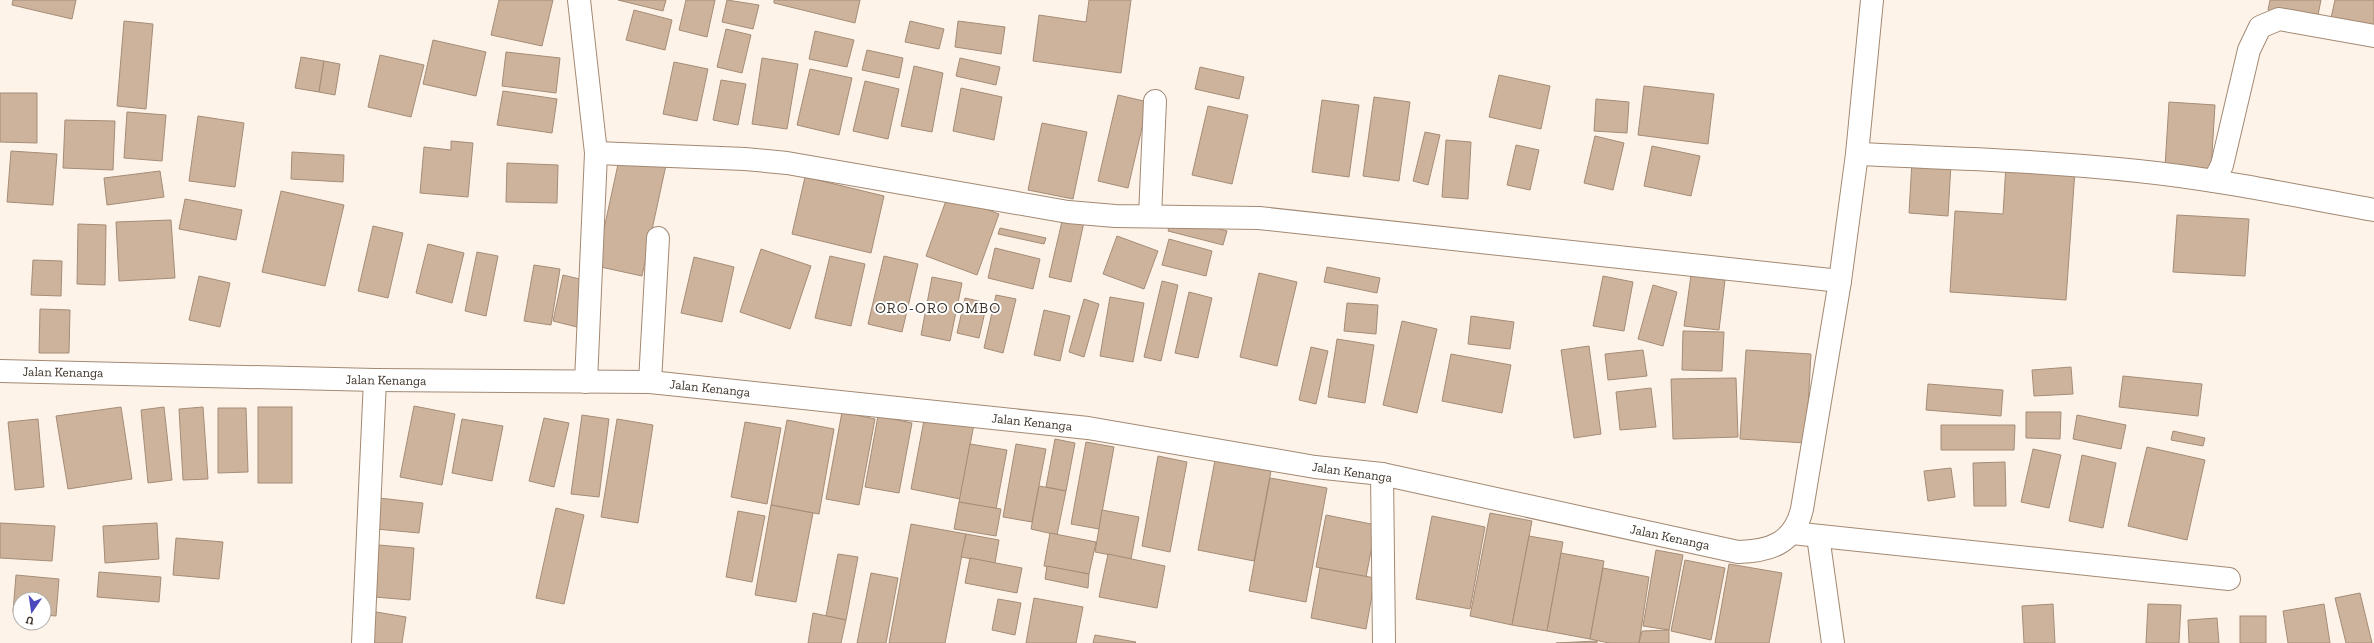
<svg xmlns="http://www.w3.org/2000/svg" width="2374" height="643" font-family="'Zilla Slab',serif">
<rect width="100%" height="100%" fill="#fef3e9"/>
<!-- building -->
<g fill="#cdb39c" stroke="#a58c76">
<path d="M13,0h63l-4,19 -60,-14z"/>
<path d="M499,0h54l-11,46 -51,-11z"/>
<path d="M618,0h48l-3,11z"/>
<path d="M686,0h29l-8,37 -28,-7z"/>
<path d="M727,0l32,5 -6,24 -31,-7z"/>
<path d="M774,0h86l-5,23 -81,-20z"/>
<path d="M1089,0h42l-10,73 -88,-12 6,-46 47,7z"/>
<path d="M2270,0h51l-4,20 -49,-10z"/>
<path d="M2335,0h39v27l-43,-9z"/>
<path d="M634,10l38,10 -7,30 -39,-10z"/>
<path d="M124,21l29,3 -7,85 -29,-3z"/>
<path d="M910,21l34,8 -5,20 -34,-7z"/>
<path d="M958,21l47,6 -4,27 -46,-7z"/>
<path d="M726,29l25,6 -9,38 -25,-6z"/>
<path d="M815,31l39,9 -7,27 -38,-8z"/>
<path d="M433,40l53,12 -10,44 -53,-12z"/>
<path d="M867,50l36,8 -4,20 -37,-8z"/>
<path d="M506,52l54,6 -4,35 -54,-7z"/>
<path d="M380,55l44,10 -13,52 -43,-10z"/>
<path d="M301,57l23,4 -5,31 -24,-4z"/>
<path d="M762,58l36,6 -11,65 -35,-5z"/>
<path d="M960,58l40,9 -4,18 -40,-9z"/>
<path d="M324,61l16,3 -5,31 -16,-3z"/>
<path d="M674,62l34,7 -11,52 -34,-7z"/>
<path d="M914,66l29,7 -11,59 -31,-6z"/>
<path d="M1200,67l44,10 -5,22 -44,-10z"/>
<path d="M810,69l42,9 -13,57 -42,-10z"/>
<path d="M1499,75l51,11 -9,43 -52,-12z"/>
<path d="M721,80l25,4 -8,41 -25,-5z"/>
<path d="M865,81l34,8 -11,50 -35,-8z"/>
<path d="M1644,86l70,8 -6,50 -70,-9z"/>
<path d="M961,88l41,9 -8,43 -41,-9z"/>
<path d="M503,91l54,8 -5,34 -55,-8z"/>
<path d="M0,93h37v50l-37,-1z"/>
<path d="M1118,95l30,7 -20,86 -30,-7z"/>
<path d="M1374,97l36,5 -11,79 -36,-5z"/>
<path d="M1596,99l33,3 -2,31 -33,-2z"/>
<path d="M1322,100l37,5 -10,72 -37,-5z"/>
<path d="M2169,102l46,3 -4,65 -46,-3z"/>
<path d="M1208,106l40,9 -16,69 -40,-9z"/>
<path d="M127,112l39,3 -4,46 -38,-3z"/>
<path d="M198,116l46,7 -9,64 -46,-6z"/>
<path d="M65,120l50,1 -2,49 -50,-2z"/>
<path d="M1042,123l45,9 -14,67 -45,-9z"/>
<path d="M1425,132l15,3 -12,50 -15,-4z"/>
<path d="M1595,136l29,7 -11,47 -29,-7z"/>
<path d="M1446,140l25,2 -3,57 -26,-2z"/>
<path d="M451,141l22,2 -5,54 -48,-4 4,-46 27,3z"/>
<path d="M1516,145l23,5 -9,40 -23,-5z"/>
<path d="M1652,146l48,10 -9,40 -47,-10z"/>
<path d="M11,151l46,3 -4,51 -46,-3z"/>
<path d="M292,152l52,3 -1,27 -52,-3z"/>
<path d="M620,155l46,10 -24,111 -46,-10z"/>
<path d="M1912,161l39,3 -3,52 -39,-3z"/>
<path d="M507,163l51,2 -1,38 -51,-1z"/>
<path d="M2006,165l69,5 -9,130 -116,-8 5,-81 48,3z"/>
<path d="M160,171l4,26 -57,8 -3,-27z"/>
<path d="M805,177l79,19 -13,57 -79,-19z"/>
<path d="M281,191l63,14 -19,81 -63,-14z"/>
<path d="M948,195l51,19 -22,61 -51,-19z"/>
<path d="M185,199l57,11 -6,30 -57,-11z"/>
<path d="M2177,215l72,4 -4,57 -72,-4z"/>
<path d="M1172,216l55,15 -4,14 -55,-14z"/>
<path d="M1063,217l21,5 -13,60 -22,-5z"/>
<path d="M171,220l4,58 -56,3 -3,-59z"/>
<path d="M78,224l28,1 -1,60 -28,-1z"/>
<path d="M373,226l30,7 -15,65 -30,-7z"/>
<path d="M1000,228l46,10 -2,6 -46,-10z"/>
<path d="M1117,236l41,15 -14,38 -41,-15z"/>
<path d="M1169,239l43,12 -6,25 -44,-11z"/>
<path d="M428,244l36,9 -12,50 -36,-10z"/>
<path d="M995,248l45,11 -7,30 -45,-11z"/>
<path d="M761,249l50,17 -21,63 -50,-17z"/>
<path d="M477,252l21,4 -12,60 -21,-5z"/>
<path d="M830,256l35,8 -14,62 -36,-8z"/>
<path d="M884,256l34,8 -16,68 -34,-8z"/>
<path d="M694,257l40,10 -12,55 -41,-9z"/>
<path d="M33,260l29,1 -1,35 -30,-1z"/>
<path d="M534,265l26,4 -9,56 -27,-4z"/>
<path d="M1327,267l53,11 -3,15 -53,-11z"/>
<path d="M1259,273l38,9 -20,84 -37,-9z"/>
<path d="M563,275l25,6 -11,46 -24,-6z"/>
<path d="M1691,275l34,5 -6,50 -35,-4z"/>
<path d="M199,276l31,7 -10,44 -31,-7z"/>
<path d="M1603,276l30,6 -9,49 -31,-5z"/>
<path d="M932,277l30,6 -12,58 -29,-6z"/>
<path d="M1162,281l16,4 -17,76 -17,-4z"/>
<path d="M1653,285l24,7 -14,54 -25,-7z"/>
<path d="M1189,292l23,6 -14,60 -23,-5z"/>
<path d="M996,295l20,4 -13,54 -19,-5z"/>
<path d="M1110,297l34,6 -11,59 -33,-6z"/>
<path d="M965,298l22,5 -8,35 -22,-5z"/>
<path d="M1084,299l15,5 -15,53 -15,-5z"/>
<path d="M1347,303l31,2 -2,29 -32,-3z"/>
<path d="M40,309l30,1 -1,43h-30z"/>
<path d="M1044,310l26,6 -10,45 -26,-6z"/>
<path d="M1471,316l43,6 -4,27 -42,-5z"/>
<path d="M1402,321l35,8 -20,84 -34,-8z"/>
<path d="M1683,331l41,1 -2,39 -40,-1z"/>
<path d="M1337,339l37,6 -9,58 -37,-6z"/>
<path d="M1589,346l12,88 -27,4 -13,-88z"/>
<path d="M1311,347l17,4 -12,53 -17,-4z"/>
<path d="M1643,350l4,26 -39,4 -3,-26z"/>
<path d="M1746,350l65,4 -5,89 -66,-4z"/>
<path d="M1451,354l60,11 -9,48 -60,-12z"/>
<path d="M2071,367l2,27 -39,2 -2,-26z"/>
<path d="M2123,376l79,8 -4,32 -79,-9z"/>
<path d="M1736,378l2,59 -65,2 -2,-60z"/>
<path d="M1928,384l75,6 -2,26 -75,-6z"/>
<path d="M1651,388l5,39 -36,3 -4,-38z"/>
<path d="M414,406l41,8 -13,71 -42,-8z"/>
<path d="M121,407l11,72 -64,10 -12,-73z"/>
<path d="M164,407l8,73 -24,3 -7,-73z"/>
<path d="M203,407l5,72 -25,1 -4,-71z"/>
<rect x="258" y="407" width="34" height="76"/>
<path d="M218,408h28l2,64 -30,1z"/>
<path d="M842,412l33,7 -16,86 -33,-6z"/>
<path d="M2026,412h35l-1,27 -34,-1z"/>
<path d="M582,415l27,4 -10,78 -28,-3z"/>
<path d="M925,415l49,9 -14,75 -49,-10z"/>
<path d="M2077,415l49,10 -5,24 -48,-10z"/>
<path d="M878,416l34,7 -13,70 -34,-6z"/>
<path d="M544,418l25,5 -15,64 -25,-6z"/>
<path d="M38,419l6,68 -29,3 -7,-68z"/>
<path d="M462,419l41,7 -11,55 -40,-8z"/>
<path d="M617,419l36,6 -15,98 -37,-6z"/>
<path d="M787,420l47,9 -15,85 -48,-9z"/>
<path d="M745,422l36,6 -14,76 -36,-7z"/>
<path d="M1941,425h74l-1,25h-73z"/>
<path d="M2173,431l32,7 -2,8 -32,-6z"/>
<path d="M1055,439l20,4 -9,48 -20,-4z"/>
<path d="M1086,442l28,5 -15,82 -28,-5z"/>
<path d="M970,444l37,6 -11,59 -37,-7z"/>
<path d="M1016,444l30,5 -14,73 -29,-5z"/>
<path d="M2147,447l58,13 -18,80 -59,-14z"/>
<path d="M2033,449l28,6 -12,53 -28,-6z"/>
<path d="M2082,455l34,8 -13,65 -34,-7z"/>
<path d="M1158,456l29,6 -17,90 -28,-6z"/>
<path d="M1215,460l56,11 -17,90 -56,-11z"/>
<path d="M2005,462l1,44h-32l-1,-43z"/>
<path d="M1951,468l4,29 -27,4 -4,-30z"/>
<path d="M1270,478l57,10 -21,114 -57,-11z"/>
<path d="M1039,486l27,5 -9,44 -26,-6z"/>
<path d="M379,498l44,5 -4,30 -43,-4z"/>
<path d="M959,502l42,7 -5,27 -42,-7z"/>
<path d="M771,505l42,8 -17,89 -41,-7z"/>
<path d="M556,508l28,7 -20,89 -28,-6z"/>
<path d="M1102,510l37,7 -8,42 -36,-7z"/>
<path d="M738,511l27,5 -13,66 -26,-5z"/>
<path d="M1490,513l42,8 -20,104 -42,-9z"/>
<path d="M1326,515l50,10 -10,52 -50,-10z"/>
<path d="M1432,516l53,11 -15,82 -54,-10z"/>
<path d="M0,523l55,3 -3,35 -52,-3z"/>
<path d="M157,523l2,36 -54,4 -2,-37z"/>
<path d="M911,524l55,10 -21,109h-56z"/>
<path d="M1050,533l46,9 -7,32 -45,-8z"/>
<path d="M966,534l33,6 -4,23 -34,-6z"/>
<path d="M1529,536l34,6 -16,89 -35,-6z"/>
<path d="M176,538l47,4 -4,37 -46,-4z"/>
<path d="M379,545l35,3 -4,52 -35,-3z"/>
<path d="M1656,550l27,5 -14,75 -26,-4z"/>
<path d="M1561,553l43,8 -14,78 -43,-8z"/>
<path d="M838,554l20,3 -12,63 -20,-4z"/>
<path d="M1108,554l57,12 -8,42 -58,-11z"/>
<path d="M970,558l52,10 -5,25 -52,-10z"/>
<path d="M1685,560l40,8 -14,72 -40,-9z"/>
<path d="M1729,564l53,9 -13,70h-54z"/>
<path d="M1047,566l42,8 -1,14 -43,-9z"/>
<path d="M1320,568l55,10 -9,51 -55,-11z"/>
<path d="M1603,568l46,9 -10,66h-30l-19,-4z"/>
<path d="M99,572l62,5 -2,25 -62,-5z"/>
<path d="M871,573l27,5 -12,65h-29z"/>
<path d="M16,575l43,4 -3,37 -12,-1v-16h-24v13h-7z"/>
<path d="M2360,593l12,50h-26l-11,-45z"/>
<path d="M1034,598l49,9 -7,36h-50z"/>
<path d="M998,599l23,4 -6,32 -23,-5z"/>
<path d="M2053,604l2,39h-31l-2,-37z"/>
<path d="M2148,604l33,1 -2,38h-33z"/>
<path d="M2324,604l6,39h-42l-5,-32z"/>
<path d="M376,612l30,5 -4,26h-31z"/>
<path d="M813,613l33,7 -5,23h-33z"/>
<rect x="2240" y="616" width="26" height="27"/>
<path d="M2217,618l2,25h-30l-1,-23z"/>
<path d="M1669,630v13h-30l3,-12z"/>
<path d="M1095,635l41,7 -1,1h-42z"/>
<path d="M1597,641v2h-41z"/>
</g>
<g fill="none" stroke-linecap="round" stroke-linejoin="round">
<!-- minor casing -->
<g stroke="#a28973" stroke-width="24">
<g id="minor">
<path d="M579,0l17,153 -10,229"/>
<path d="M596,153l149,6 42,4 281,49 47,4 144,2 581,63"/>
<path d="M1857,154c94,4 188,7 281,17 79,8 158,25 236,39"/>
<path d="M2214,181l8,-16 27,-115 11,-23 19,-8 95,17"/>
<path d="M1150,216l5,-115"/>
<path d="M0,371l375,9 275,2 438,46 227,39 67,7 356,78c33,-1 56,-9 64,-43l38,-228 17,-127 15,-154"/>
<path d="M650,382l8,-144"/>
<path d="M1382,474l2,169"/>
<path d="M1792,533l437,46"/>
<path d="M1818,536l15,107"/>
<path d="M363,643l12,-263"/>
</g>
</g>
<!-- minor -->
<use href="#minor" stroke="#fff" stroke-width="22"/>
</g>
<g text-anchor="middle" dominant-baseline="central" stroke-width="4" stroke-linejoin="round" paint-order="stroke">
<!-- street labels -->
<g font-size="13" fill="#3f352b" stroke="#fff">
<text transform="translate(63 372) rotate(1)">Jalan Kenanga</text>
<text transform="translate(386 380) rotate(1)">Jalan Kenanga</text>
<text transform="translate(710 388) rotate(6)">Jalan Kenanga</text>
<text transform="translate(1032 422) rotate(6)">Jalan Kenanga</text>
<text transform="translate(1352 472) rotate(8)">Jalan Kenanga</text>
<text transform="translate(1670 537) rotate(12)">Jalan Kenanga</text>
</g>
<!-- quarter labels -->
<g font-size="15" letter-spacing="1" fill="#3f352b" stroke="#fff">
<text x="938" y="308">ORO-ORO OMBO</text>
</g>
</g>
<!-- north arrow -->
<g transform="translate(32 611) rotate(193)"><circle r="19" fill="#ffffff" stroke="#b2aeaa"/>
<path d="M0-3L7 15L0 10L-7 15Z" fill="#4b48be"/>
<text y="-6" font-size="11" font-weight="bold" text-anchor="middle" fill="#3f352b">U</text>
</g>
</svg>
